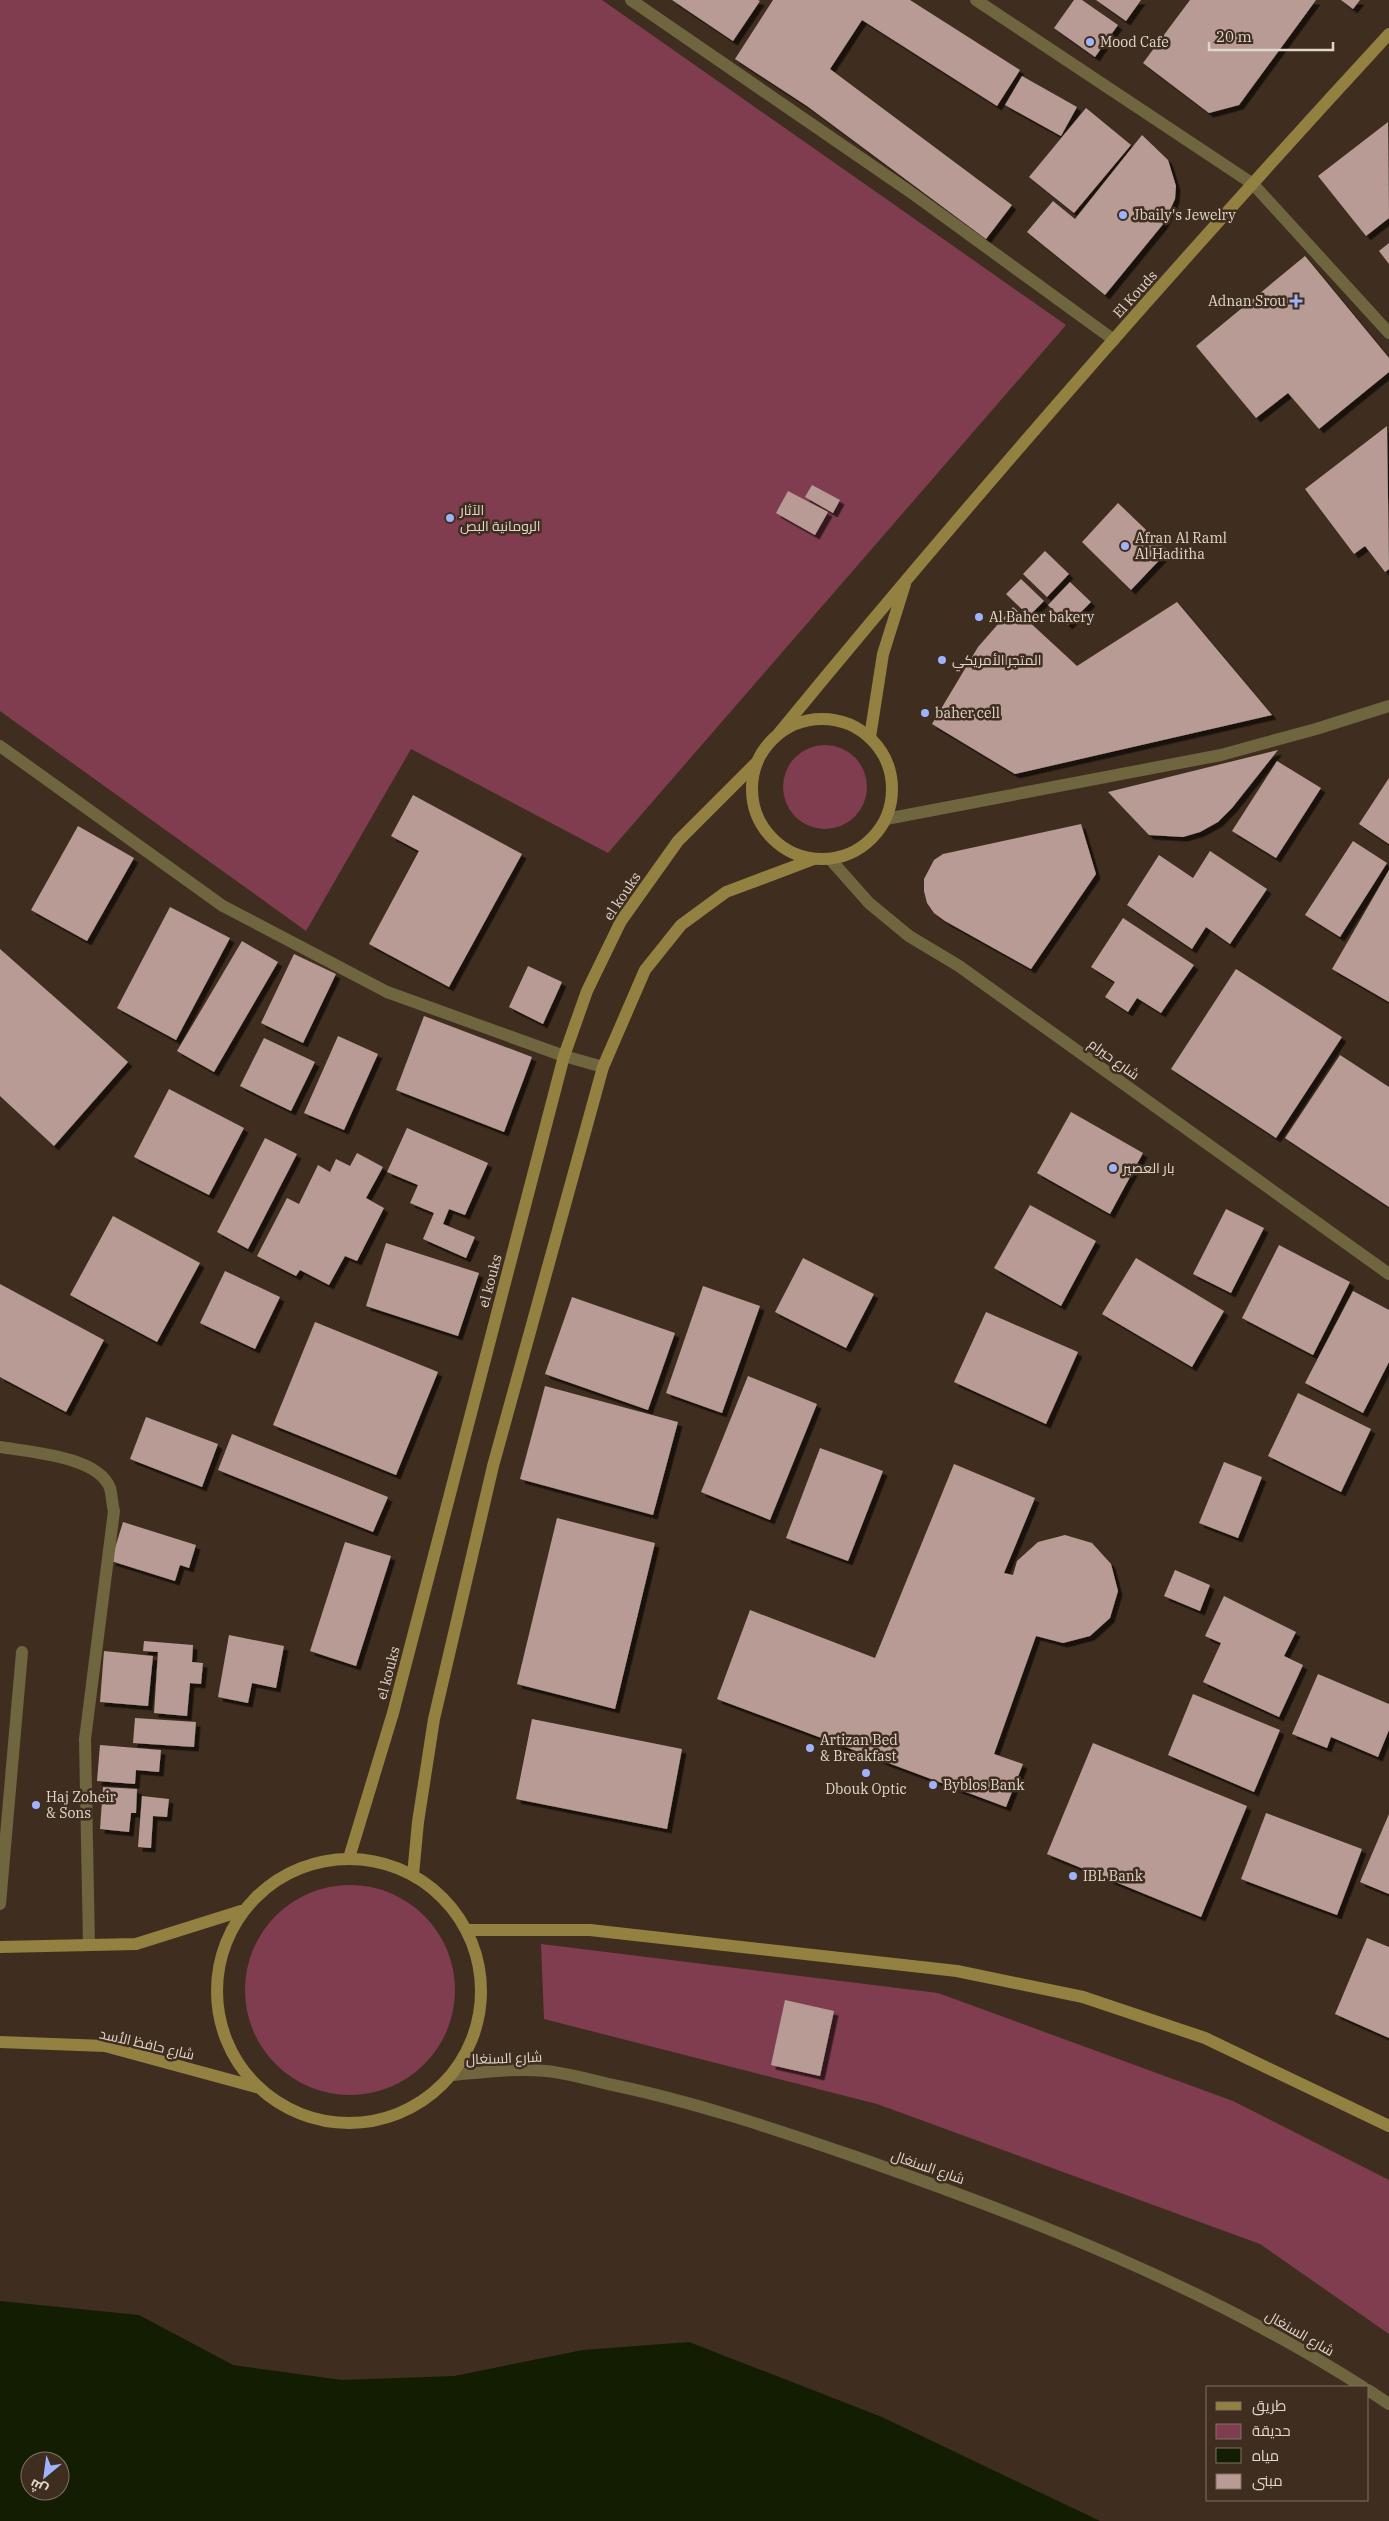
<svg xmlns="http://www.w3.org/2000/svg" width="1389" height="2521" font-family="'IBM Plex Serif',Cairo,serif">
<defs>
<filter id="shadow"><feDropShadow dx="4.5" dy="4.5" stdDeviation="0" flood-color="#0009"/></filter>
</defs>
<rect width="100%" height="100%" fill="#3f2e1f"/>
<!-- green -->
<g fill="#803d50">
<path d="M0,0h602l464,325 -458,528 -197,-104 -105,182 -306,-220z"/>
<circle cx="825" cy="787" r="42"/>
<circle cx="350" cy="1990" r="105"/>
<path d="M541,1944l397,49 295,108 156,79v154l-129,-90 -383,-140 -333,-85z"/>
</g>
<!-- water -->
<path fill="#131d01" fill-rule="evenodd" d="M0,2301l139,14 94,50 109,15 112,-4 129,-26 106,-8 193,75 218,104h-1100zM30,2461h30v30h-30z"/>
<!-- building -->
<g fill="#b79b94" filter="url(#shadow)">
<path d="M672,0h86l2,1 -27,40z"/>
<path d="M773,0h137l110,70 -23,36 -135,-86 -32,49 182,136 -26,34 -179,-133 -72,-47z"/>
<path d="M1074,0h8l36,25 -23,32 -41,-29z"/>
<path d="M1096,0h45l-15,21z"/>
<path d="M1190,0h126l-77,105 -30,8 -66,-50z"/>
<path d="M1341,0h19l-7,9z"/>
<path d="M1022,76l55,31 -16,29 -56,-31z"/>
<path d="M1086,108l45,37 -57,68 -45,-36z"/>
<path d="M1388,122l1,96 -23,18 -48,-60z"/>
<path d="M1142,135l26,25 8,26 -1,13 -11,24 -59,72 -78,-63 26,-31 22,18z"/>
<path d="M1389,243v21l-10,-13z"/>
<path d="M1305,256l84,102v14l-70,57 -31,-36 -32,25 -60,-72z"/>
<path d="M1387,426l2,143 -4,3 -20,-26 -11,8 -49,-65z"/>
<path d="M812,485l28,15 -7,13 -28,-16z"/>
<path d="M788,491l40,21 -13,23 -39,-22z"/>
<path d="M1118,503l50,48 -37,39 -49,-48z"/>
<path d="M1045,551l24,23 -22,23 -24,-23z"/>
<path d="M1021,579l23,22 -15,15 -23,-22z"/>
<path d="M1070,582l21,20 -23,23 -20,-20z"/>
<path d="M1177,602l95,113 -257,59 -83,-50 46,-77 35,-40 64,59z"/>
<path d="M1278,750l-46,58 -14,14 -18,10 -17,5 -34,-2 -41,-43z"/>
<path d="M1277,761l44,27 -45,70 -44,-27z"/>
<path d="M1389,778v66l-30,-20z"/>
<path d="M413,795l109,59 -73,133 -80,-43 50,-93 -28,-15z"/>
<path d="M1081,824l15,50 -65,95 -86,-48 -11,-8 -7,-10 -3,-12v-12l10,-19 9,-6z"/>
<path d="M78,826l56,32 -47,83 -56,-31z"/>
<path d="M1353,841l34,22 -47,74 -35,-22z"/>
<path d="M1210,851l57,38 -37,55 -24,-17 -14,22 -65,-44 32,-50 34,23z"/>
<path d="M1389,870v132l-57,-33z"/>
<path d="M170,907l60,31 -54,102 -59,-32z"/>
<path d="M1123,918l71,47 -33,48 -24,-15 -9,14 -23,-15 10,-15 -24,-15z"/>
<path d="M242,941l36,21 -64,110 -37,-21z"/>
<path d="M0,949l128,113 -74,84 -54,-50z"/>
<path d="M294,954l42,20 -33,69 -42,-20z"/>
<path d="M528,966l34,16 -19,42 -34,-17z"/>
<path d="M1236,969l106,68 -66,101 -105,-69z"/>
<path d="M424,1016l108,41 -28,75 -108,-42z"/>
<path d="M338,1036l40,18 -34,76 -40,-17z"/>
<path d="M264,1038l51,24 -24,49 -51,-25z"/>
<path d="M1340,1055l49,32v120l-104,-69z"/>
<path d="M169,1089l75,39 -35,67 -75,-38z"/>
<path d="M1071,1112l72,41 -33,61 -73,-41z"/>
<path d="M407,1128l81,35 -23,52 -16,-6 -6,15 32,13 -9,21 -43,-19 11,-26 -24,-10 8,-18 -31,-13z"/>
<path d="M265,1138l32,16 -49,95 -31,-17z"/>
<path d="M357,1153l26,14 -17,31 18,10 -27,53 -12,-5 -16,29 -29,-15 -4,6 -39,-20 30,-58 12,6 19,-39 12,7 6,-13 14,7z"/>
<path d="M1030,1205l66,36 -35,65 -67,-38z"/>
<path d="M1226,1209l38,19 -33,65 -38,-19z"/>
<path d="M113,1216l87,47 -43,79 -87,-47z"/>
<path d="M386,1243l93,30 -21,63 -92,-30z"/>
<path d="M1279,1245l71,37 -37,73 -71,-37z"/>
<path d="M803,1258l71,36 -28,54 -71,-36z"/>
<path d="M1136,1258l88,53 -32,56 -90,-53z"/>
<path d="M225,1271l55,26 -25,52 -55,-26z"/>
<path d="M0,1284l104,56 -38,72 -66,-35z"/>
<path d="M703,1286l57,20 -38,107 -56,-20z"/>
<path d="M1353,1291l36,19v52l-26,51 -58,-30z"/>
<path d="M572,1297l103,36 -27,77 -103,-36z"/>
<path d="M986,1312l92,40 -32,72 -92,-42z"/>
<path d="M315,1322l123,50 -42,103 -123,-50z"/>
<path d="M748,1376l69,28 -47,116 -69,-28z"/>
<path d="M545,1386l133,36 -25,93 -133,-36z"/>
<path d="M1298,1393l73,36 -30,63 -73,-36z"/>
<path d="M146,1417l72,27 -16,43 -72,-28z"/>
<path d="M232,1434l156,63 -15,35 -155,-62z"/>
<path d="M820,1448l63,23 -35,90 -62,-23z"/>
<path d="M1224,1462l38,15 -24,61 -39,-15z"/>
<path d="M954,1464l81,34 -31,75 9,2 4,-14 21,-19 27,-7 27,8 19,21 7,27 -8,27 -20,18 -27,7 -27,-7 -42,118 29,10 -17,43 -289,-108 33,-89 125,48z"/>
<path d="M557,1518l98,25 -40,166 -98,-25z"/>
<path d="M123,1522l73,23 -7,23 -9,-3 -5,16 -64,-20z"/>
<path d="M345,1542l46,14 -35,110 -46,-15z"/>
<path d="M1175,1570l35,15 -10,26 -36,-15z"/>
<path d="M1224,1596l72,36 -12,24 19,9 -24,52 -76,-35 18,-39 -16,-7z"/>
<path d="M229,1635l55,11 -8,42 -24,-5 -4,20 -30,-6z"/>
<path d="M144,1641l49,4 -1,17 11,1 -2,21 -11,-1 -3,33 -33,-3 4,-61 -15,-1z"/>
<path d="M104,1651l49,5 -5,50 -48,-4z"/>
<path d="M1318,1674l71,30v26l-11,27 -47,-20 -4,11 -35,-14z"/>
<path d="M1193,1694l87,36 -26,62 -86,-37z"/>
<path d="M135,1718l61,4 -2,25 -61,-4z"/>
<path d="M532,1719l150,30 -15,80 -151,-30z"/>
<path d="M1093,1743l154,63 -46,111 -154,-63z"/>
<path d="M100,1745l61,5 -2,22 -23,-2 -1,14 -38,-3z"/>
<path d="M103,1787l34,2 -1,24h-5l-2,19 -29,-3z"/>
<path d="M142,1796l27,3 -2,18 -14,-1 -2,32 -13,-1z"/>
<path d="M1266,1813l96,36 -25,66 -96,-36z"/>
<path d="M1389,1814v80l-29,-12z"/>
<path d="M1367,1938l22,9v91l-54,-24z"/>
<path d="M785,2000l49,11 -14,65 -49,-11z"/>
</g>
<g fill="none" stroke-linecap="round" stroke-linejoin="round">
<!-- service -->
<path stroke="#6f653e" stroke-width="12" d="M0,1904l22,-252"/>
<!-- minor -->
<g stroke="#6f653e" stroke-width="12">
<path d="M631,0l278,191 205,149"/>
<path d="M1253,184l136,149"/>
<path d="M0,746l223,160 164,86 177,64 39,11"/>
<path d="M886,819l335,-64 95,-26 73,-23"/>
<path d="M0,1447c29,5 98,9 110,41 2,7 2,16 4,23l-29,228 4,206"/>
</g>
<!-- tertiary -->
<g stroke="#6f653e" stroke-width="12">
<path d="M976,0l277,184"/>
<path d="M830,859l39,44 40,33 50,30 430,308"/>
<path d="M453,2075c31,-3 62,-7 93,-4 20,2 42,8 62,13 84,17 167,45 248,73 176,62 349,129 507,230"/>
<path d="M1368,2390l21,14"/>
</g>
<!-- secondary -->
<g stroke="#928140" stroke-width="12">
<circle cx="822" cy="789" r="70"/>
<path d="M779,733c196,-239 400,-471 610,-699"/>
<path d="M870,737l13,-83 22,-70"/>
<path d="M349,1858l44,-145 171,-657 23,-65 34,-70 57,-80 79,-79"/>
<circle cx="349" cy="1991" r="132"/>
<path d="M413,1875l5,-53 16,-103 59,-253 110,-399 42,-97 36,-45 45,-33 88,-33"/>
<path d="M467,1930h123l367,41 126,26 122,41 184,88"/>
<path d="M0,1947l136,-3 105,-33"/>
<path d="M0,2042l105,4 151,41"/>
</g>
</g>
<!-- markers -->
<g fill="#9fb3fd" stroke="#3f2e1f" stroke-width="2">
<circle cx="1090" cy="42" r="5"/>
<circle cx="1123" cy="215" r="5"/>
<path d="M1293.5 293.5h5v5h5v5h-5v5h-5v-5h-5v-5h5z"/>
<circle cx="450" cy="518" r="5"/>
<circle cx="1125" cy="546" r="5"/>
<circle cx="979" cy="617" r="5"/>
<circle cx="942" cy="660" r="5"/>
<circle cx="925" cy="713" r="5"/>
<circle cx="1113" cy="1168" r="5"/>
<circle cx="810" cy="1748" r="5"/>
<circle cx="866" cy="1773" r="5"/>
<circle cx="933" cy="1785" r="5"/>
<circle cx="36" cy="1805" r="5"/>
<circle cx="1073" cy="1876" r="5"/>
</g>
<g text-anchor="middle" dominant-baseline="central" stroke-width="5" stroke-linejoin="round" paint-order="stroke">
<!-- poi labels -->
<g font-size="14" fill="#e1d6cc" stroke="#3f2e1f" text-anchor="start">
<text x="1100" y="42">Mood Cafe</text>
<text x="1133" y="215">Jbaily's Jewelry</text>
<text x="1286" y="301" text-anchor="end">Adnan Srou</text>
<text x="460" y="510">الآثار<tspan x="460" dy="16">الرومانية البص</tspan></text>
<text x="1135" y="538">Afran Al Raml<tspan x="1135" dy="16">Al Haditha</tspan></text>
<text x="989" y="617">Al Baher bakery</text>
<text x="952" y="660">المتجر الأمريكي</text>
<text x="935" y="713">baher cell</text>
<text x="1123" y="1168">بار العصير</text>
<text x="820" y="1740">Artizan Bed<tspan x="820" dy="16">&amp; Breakfast</tspan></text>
<text x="943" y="1785">Byblos Bank</text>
<text x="866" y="1789" text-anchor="middle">Dbouk Optic</text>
<text x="46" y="1797">Haj Zoheir<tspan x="46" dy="16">&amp; Sons</tspan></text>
<text x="1083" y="1876">IBL Bank</text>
</g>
<!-- street labels -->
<g font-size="14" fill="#e1d6cc" stroke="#3f2e1f">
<text transform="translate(1135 294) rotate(-48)">El Kouds</text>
<text transform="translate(622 896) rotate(-56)">el kouks</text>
<text transform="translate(1114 1059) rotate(36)">شارع حيرام</text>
<text transform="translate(490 1281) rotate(-75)">el kouks</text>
<text transform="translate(388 1673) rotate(-75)">el kouks</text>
<text transform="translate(147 2044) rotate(13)">شارع حافظ الأسد</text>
<text transform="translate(504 2058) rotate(-2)">شارع السنغال</text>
<text transform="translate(928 2167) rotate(19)">شارع السنغال</text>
<text transform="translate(1300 2333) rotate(30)">شارع السنغال</text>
</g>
</g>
<!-- legend -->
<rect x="1206" y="2386" width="162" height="115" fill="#3f2e1f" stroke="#807164"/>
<rect x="1216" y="2402" width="25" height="8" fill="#928140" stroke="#807164"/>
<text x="1252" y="2411" font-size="15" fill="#e1d6cc">طريق</text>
<rect x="1216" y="2424" width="25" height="15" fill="#803d50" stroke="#807164"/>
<text x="1252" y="2436" font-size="15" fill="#e1d6cc">حديقة</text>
<rect x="1216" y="2448" width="25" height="15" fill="#131d01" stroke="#807164"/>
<text x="1252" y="2461" font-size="15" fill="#e1d6cc">مياه</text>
<rect x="1216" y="2474" width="25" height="15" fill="#b79b94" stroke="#807164"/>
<text x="1252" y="2486" font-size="15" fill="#e1d6cc">مبنى</text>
<!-- north arrow -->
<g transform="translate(45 2476) rotate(209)"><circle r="24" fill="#3f2e1f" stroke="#807164"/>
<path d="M0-4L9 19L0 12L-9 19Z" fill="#9fb3fd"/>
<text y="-8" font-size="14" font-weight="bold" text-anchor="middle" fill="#e1d6cc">ش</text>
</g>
<!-- scale -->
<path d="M1209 42v8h124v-8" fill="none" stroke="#e1d6cc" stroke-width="2.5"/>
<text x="1216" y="42" font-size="15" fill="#e1d6cc" stroke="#3f2e1f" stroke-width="4" paint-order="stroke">20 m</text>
</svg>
